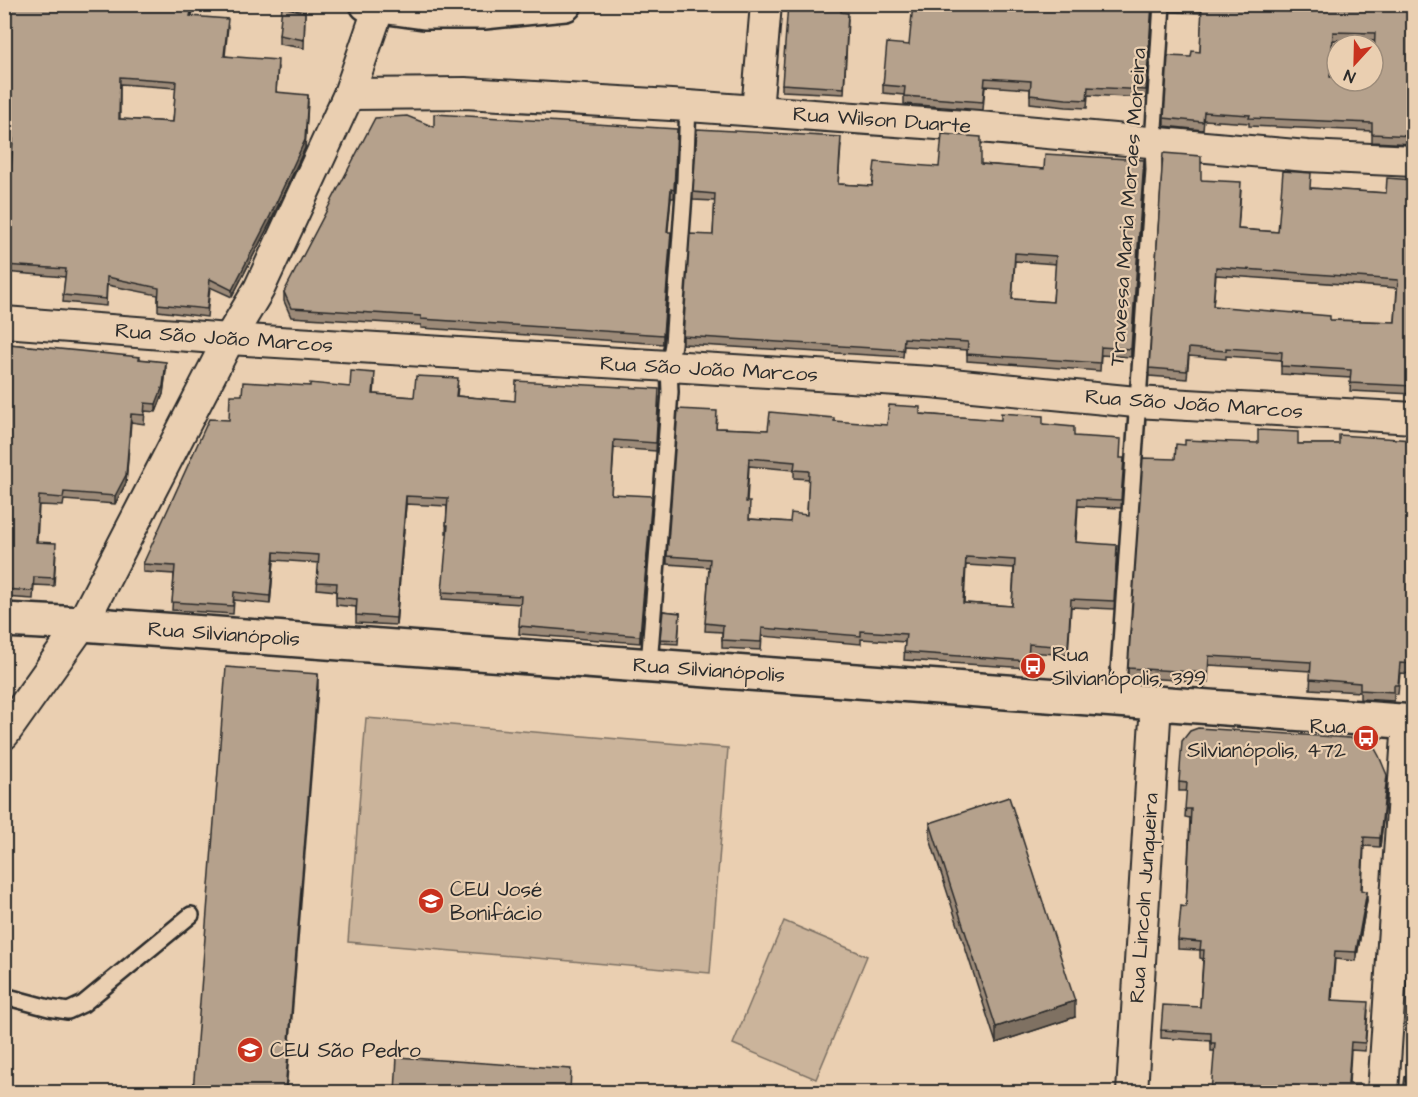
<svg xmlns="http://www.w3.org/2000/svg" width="1418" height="1097" font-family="'Architects Daughter',sans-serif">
<rect width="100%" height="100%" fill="#eacfb1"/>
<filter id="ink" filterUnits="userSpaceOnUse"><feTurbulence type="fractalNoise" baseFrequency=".0167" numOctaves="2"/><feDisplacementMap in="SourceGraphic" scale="12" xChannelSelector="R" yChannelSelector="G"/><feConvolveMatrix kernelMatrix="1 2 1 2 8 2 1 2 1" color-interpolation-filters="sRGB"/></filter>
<g filter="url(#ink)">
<!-- green -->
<g fill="#cbb49b" stroke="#7b7063" stroke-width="1.5">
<path d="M366,718l362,30 -18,225 -362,-31z"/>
<path d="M784,921l83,35 -51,123 -83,-35z"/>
</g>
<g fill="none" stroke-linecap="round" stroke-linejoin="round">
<!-- lane casing -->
<g stroke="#2b2b2b" stroke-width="20">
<g id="lane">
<path d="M649,665l21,-273 -1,-25 4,-23 12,-164 3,-74"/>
<path d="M1117,700l37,-530 -1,-27 9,-139"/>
<path d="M4,996l45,12 19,3 15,-7 108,-89"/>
</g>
</g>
<!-- street casing -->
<g stroke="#2b2b2b" stroke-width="34">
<g id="street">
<path d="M349,94l116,-1 223,13 291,21 328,29 107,5"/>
<path d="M757,111l9,-107"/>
<path d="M4,322l225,17 702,43 205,20 278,16"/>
<path d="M4,734l78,-110 147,-285 30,-50 90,-195 31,-90"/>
<path d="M1132,1092l24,-389"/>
<path d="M1383,1092l25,-371"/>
</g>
</g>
<!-- secondary casing -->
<g stroke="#2b2b2b" stroke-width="38">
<g id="secondary">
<path d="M367,4l57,8h60l81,-8"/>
<path d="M4,620l78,4 1332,98"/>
</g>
</g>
<!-- lane -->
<use href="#lane" stroke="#eacfb1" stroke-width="15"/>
<!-- street -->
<use href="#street" stroke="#eacfb1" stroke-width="30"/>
<!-- secondary -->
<use href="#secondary" stroke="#eacfb1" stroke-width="33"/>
</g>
<!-- wall -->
<g fill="#9c8a78" stroke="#2b2b2b" stroke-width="1.5" fill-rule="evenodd">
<path d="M4,4h190l-2,12 36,10 -3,30 53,11 -2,25 32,10 -3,46 -35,75 -38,74 -22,-10 -3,30 -49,-6v-16l-51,-10 -1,21 -43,-4 2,-25 -61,-5v-87h6l2,-39h-8zM120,84l56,4 -3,34 -53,-3z"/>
<path d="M1152,4l-6,94 -58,-3 -1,13 -21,-1 -36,-4v-14l-45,-3 -2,24 -79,-6v-9l-21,-2v-8l26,-40z"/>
<path d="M1171,4h242v140l-41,-2v-11l-123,-5v-3l-45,-3 -1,10 -39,-4v-8l27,-61 9,-5 2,-39 -31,-1zM1333,40l42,1 -2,40 -42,-4z"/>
<path d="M305,12l-1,36 -25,-4v-9z"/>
<path d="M841,12l7,7 -4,75 -62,-3v-7z"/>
<path d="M677,137l-3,61h-3l-4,34 4,9 -8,103 -242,-16v-3l-130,-8 -7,-16v-9z"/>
<path d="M841,145l-3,39 34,2 67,-19 42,-3 63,5 100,-1 -13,189 -30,-2 -1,16 -133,-10v-11l-63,-4 -1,11 -220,-13v-8l30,-101 2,-34 -22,-1v-8zM1015,261l41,3 -3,38 -41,-3z"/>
<path d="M1201,180l40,10 -3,39 40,3 32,-44 76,5 27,-13v214l-63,-3 1,-13 -70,-4v-14l-55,-4v3l-37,-3 -2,23 -38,-3v-8zM1216,275l181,13 -2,34 -65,-2 -117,-14z"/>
<path d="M4,341l5,3 131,15 26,11 -3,24 -7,18 -11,-1 -1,13 -13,-2 -5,61 -11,21 -51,-4 -1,6 -24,-1 -2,37 19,9 -2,35 -20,-1 -1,14 -29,-2z"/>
<path d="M375,381l-1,13 40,3 44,-11 -1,10 58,5 144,-4 -3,54 -42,-3 -3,46 41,10 -12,139 -121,-9 2,-30 -79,-5 6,-66h-2l1,-27 -41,-2 -10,121 -40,-2v-16l-20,-2v-14l-19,-2 2,-26 -45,-3 -4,44 -36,-4 -1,14 -61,-4 2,-36 -31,-2v-8l86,-144 13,-25 68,-9 40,1z"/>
<path d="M920,414l123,10 31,12 46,22 4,8 -3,42 -43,-2 -2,36 41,11 -3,56 -43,-2 -3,48 -39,-3 -1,16 -124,-8 1,-18 -44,-3v5l-99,-8 -1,14 -39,-2v-16l-17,-1 4,-64 -42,-3v-8l50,-137 -1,9 52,2 119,-5zM749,466l45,4v8l15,1 -2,36 -17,7 -41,-3 1,-9 -3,-8zM966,565l48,3 -2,38 -48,-3z"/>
<path d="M1413,440v234l-13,-1 -2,21h-4v7l-34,-2v-7l-50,-3 1,-18 -102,-6 -1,17 -80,-5v-9l47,-209 123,-15h41z"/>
<path d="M663,611l17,2 -2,31 -18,-1z"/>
<path d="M1179,782l208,1 -7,64 -16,-1 -2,44 5,10 -11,61 -21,-2 -3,41 36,10 -3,41 -14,-1 -2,34 13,8 -147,-41h-4v-10l-50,-3v-8l39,-23 3,-48 -3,-1v-8l-22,-1v-9l8,-33 4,-89 -5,-1 2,-26h-8z"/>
<path d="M930,823l145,194 -79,26 -66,-204z"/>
</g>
<!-- shaded-wall -->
<g fill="#7f7162" stroke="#2b2b2b" stroke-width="1.5">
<path d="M193,4h1l-4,19v-7z"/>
<path d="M308,95l-3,53 -35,75 -38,74v-7z"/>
<path d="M1144,160v8l-13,189v-8z"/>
<path d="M671,189v9l-4,43v-9z"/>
<path d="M671,232v9l-8,103v-9z"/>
<path d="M166,362v8l-3,24 -7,18v-8z"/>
<path d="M131,414l-5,69 -11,21v-8z"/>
<path d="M406,496v8l-10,121v-7z"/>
<path d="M652,496v8l-12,139v-7z"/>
<path d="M274,552v8l-4,44v-8z"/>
<path d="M318,674v13l-32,405h-1z"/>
<path d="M1387,775v8l-7,64v-9z"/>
<path d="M1367,891v9l-11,61v-9z"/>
<path d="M1075,1001v16l-79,26v-16z"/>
</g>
<!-- building -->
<g fill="#b5a18c" stroke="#2b2b2b" stroke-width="1.5" fill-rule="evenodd">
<path d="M4,4h189l-3,12 38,3 -4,37 54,4 -2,32 32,3 -3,45 -35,76 -38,74 -22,-11 -3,30 -49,-5 1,-16 -52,-11 -1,22 -43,-4 3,-26 -62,-4v-80h6l3,-46 -9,-1zM120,77l56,4 -3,41 -54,-3z"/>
<path d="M788,4h53v8l7,1 -4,75 -62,-4z"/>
<path d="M913,4h239l-6,86 -58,-3 -1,13 -21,-1 -36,-4 1,-14 -46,-3 -2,24 -79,-6 1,-9 -22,-2 4,-42 22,2z"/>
<path d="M1185,4h228v132l-41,-2v-11l-123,-5 1,-3 -46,-3 -1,10 -39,-4 4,-62 23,1 1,-6 8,1 2,-47zM1333,32l42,1 -2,48h-36v-4h-7z"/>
<path d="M282,7l23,5 -1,28 -25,-5z"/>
<path d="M434,114l243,15 -3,61 -3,-1 -4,43h4l-8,103 -242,-16v-3l-130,-8 -7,-16 91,-174 32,-2 27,11z"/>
<path d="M697,129l144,8 -3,47 34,2 3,-24 64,5 3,-33 39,3v27l63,5 1,-15 99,6 -13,189 -30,-2 -1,16 -133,-9 1,-12 -64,-4 -1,12 -220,-14 7,-102 23,1 2,-41 -22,-2zM1015,253l41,3 -3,46 -41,-3z"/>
<path d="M1163,153l38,3v24l40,2 -3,47 40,3 5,-61 28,2 -1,15 76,5 1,-15 26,2v206l-63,-3 1,-13 -70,-4 1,-14 -56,-4v3l-37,-3 -2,23 -38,-3zM1216,267l182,13 -3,42 -65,-2v-4l-117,-10z"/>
<path d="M4,341l5,1v2l131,13 -1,2 27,3 -3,24 -7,18 -11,-1 -1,12 -13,-1 -5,61 -11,21 -51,-4 -1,6 -24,-2 -3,46 20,1 -2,35 -20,-1 -1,14 -29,-2z"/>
<path d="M351,371l24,2 -2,21 41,3 2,-21 42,2 -2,18 59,5 1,-20 143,8 -3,54 -42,-3 -3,54 41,2 -12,140 -121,-10 2,-30 -79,-4 6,-67h-2l2,-27 -42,-2 -10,122 -40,-3 1,-16 -21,-2 1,-14 -20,-1 2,-27 -45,-3 -4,44 -36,-4 -1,14 -61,-4 3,-36 -32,-2 66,-145 20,1 1,-25h12l1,-13 67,4v-3l40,4z"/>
<path d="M889,405l31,2v7l81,6v-7l42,3v8l31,3v9l47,3 -1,19h4l-3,42 -43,-2 -3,44 42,3 -3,56 -43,-2 -3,48 -39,-3 -1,17 -124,-9 2,-18 -45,-3v5l-99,-8 -1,14 -39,-2 1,-15 -18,-2 5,-64 -43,-3 11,-147 39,2 -1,17 52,2 2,-18 64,6v3l53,4zM749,458l46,4 -1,8 15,1 -2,44 -16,-2 -1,9 -41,-3 1,-17h-4zM966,557l49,3 -3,46 -49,-3z"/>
<path d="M1258,430l40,2v12h41v-9l74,5v224l-13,-1 -2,22h-4v7l-34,-2v-7l-50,-4 1,-17 -102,-6 -1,17 -80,-5 15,-210 32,1 1,-15 9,1v-5l73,3z"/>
<path d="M663,611l17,2 -2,27 -18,-1z"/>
<path d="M226,667l92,7 -33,418h-92z"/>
<path d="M1198,728l166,11 10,8 5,9 8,19 -7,63 -16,-1 -3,53 6,1 -11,61 -21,-1 -4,49 37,2 -3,41 -14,-1 -3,42h14v8h-151l4,-49h-4v-10l-50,-3 2,-25 37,2 4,-57h-4l1,-8 -23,-2 3,-34 5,1 5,-98h-6l2,-26 -8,-1 3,-41 8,-10z"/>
<path d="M1009,797l66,204 -79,26 -66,-204z"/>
<path d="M397,1057l174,12 -1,23h-175z"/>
<path d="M1413,1075v17h-10l2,-15 8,1z"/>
</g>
</g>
<!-- icons -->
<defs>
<g id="bus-disc" transform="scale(1.35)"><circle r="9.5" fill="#c8321e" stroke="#eacfb1"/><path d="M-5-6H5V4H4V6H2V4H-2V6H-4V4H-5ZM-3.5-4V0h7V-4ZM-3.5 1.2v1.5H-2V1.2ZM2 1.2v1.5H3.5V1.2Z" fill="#fff"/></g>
<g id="school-disc" transform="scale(1.35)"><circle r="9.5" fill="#c8321e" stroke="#eacfb1"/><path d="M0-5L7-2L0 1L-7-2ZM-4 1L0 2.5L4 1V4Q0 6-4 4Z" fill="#fff"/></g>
</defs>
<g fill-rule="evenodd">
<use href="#bus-disc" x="1033" y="666"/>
<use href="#bus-disc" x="1366" y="738"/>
<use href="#school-disc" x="431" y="901"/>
<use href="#school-disc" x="250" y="1050"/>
</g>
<g text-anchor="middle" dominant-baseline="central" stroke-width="4.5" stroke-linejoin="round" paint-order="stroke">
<!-- street labels -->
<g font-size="21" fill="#2b2b2b" stroke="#eacfb1">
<text transform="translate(882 120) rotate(4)">Rua Wilson Duarte</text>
<text transform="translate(1128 207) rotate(-86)">Travessa Maria Moraes Moreira</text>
<text transform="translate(224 338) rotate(4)">Rua São João Marcos</text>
<text transform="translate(709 369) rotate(3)">Rua São João Marcos</text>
<text transform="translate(1194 404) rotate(4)">Rua São João Marcos</text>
<text transform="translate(224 634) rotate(4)">Rua Silvianópolis</text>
<text transform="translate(709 670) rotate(4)">Rua Silvianópolis</text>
<text transform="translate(1144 898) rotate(-86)">Rua Lincoln Junqueira</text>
</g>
<!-- poi labels -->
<g font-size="21" fill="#2b2b2b" stroke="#eacfb1" text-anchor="start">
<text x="1052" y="654">Rua<tspan x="1052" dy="24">Silvianópolis, 399</tspan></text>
<text x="1346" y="726" text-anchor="end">Rua<tspan x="1346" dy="24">Silvianópolis, 472</tspan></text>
<text x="450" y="889">CEU José<tspan x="450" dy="24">Bonifácio</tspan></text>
<text x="270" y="1050">CEU São Pedro</text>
</g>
</g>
<!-- margin -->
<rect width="1418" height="1097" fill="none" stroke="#eacfb1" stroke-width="24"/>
<rect x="12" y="12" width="1394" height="1073" fill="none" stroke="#2b2b2b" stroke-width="2" filter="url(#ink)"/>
<!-- north arrow -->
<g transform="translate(1355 63) rotate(202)"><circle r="28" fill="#eacfb1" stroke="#9e8d7b" stroke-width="1.5"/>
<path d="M0-4.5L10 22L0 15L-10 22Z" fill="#c8321e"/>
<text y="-9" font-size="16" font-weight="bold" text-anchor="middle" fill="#2b2b2b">N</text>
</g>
</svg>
